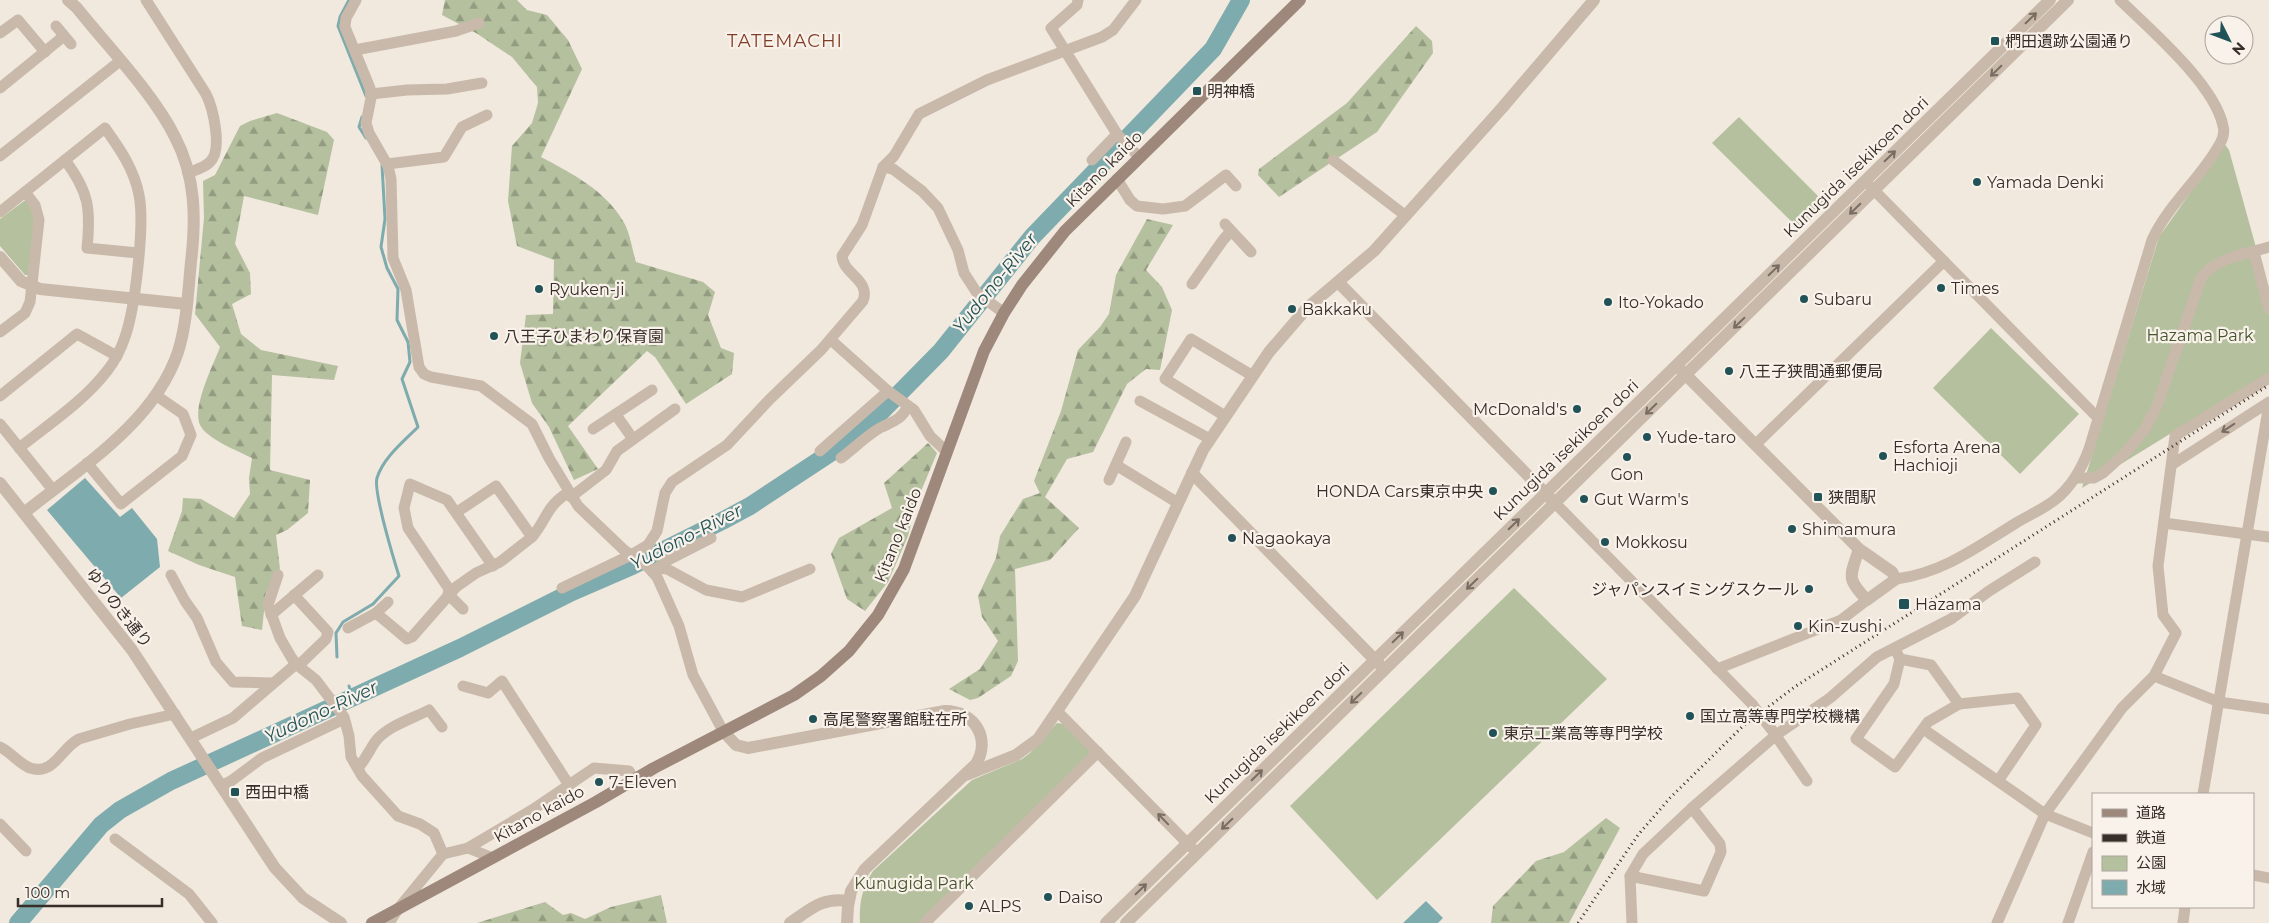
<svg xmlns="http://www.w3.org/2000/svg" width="2269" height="923" font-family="Montserrat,'Noto Sans JP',sans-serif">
<defs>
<pattern id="forest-firs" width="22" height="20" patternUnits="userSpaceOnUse" patternTransform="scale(1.25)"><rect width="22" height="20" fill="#b4c09e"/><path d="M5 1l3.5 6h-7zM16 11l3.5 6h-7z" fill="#939c81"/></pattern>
</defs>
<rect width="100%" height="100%" fill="#f1e8de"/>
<!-- green -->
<g fill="#b4c09e">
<path d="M1739,117l87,87 -26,26 -88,-87z"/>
<path d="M2223,142l6,8 28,101 12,64v58l-187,115 77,-251 63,-89z"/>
<path d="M24,201h3c15,18 4,52 2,74h-4l-25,-29v-27z"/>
<path d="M1991,328l88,86 -59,60 -87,-86z"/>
<path d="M1514,588l93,91 -230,221 -87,-94z"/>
<path d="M1057,723l7,1 31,31 -170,168h-65c-1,-20 2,-35 13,-52l99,-91 50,-21 8,-6z"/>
</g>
<!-- forest -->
<g fill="url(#forest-firs)">
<path d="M445,0h72l10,10 20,5 21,25 14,29 -41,88c30,16 64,33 82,64 7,11 9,28 13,41l67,20 12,10 -7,23 13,33 13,5 -2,21 -46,30 -31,-47 -8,-6 -79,75 30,43 -24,11 -25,-53 -17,-24 -12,-40 6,-48 27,-1 1,-54 -37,-14 -9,-45 4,-55 20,-23 6,-20 -1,-16 -25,-30 -36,-24 -34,-18z"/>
<path d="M1416,26l16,15 1,12 -56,79 -98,65 -21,-22 1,-6 88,-66z"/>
<path d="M277,113l50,19 7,8 -16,75 -74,-19 -9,48 15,29 1,21 -19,10 9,30 20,16 77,16 -4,14 -62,-5 -2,95 40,10 -2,33 -21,17 -11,5 4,34 -14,23 -4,38 -20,-4 -7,-49 -36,-12 -31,-14 14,-40 1,-13 18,1 33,19 16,-24 -1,-16 3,-20c-14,-7 -45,-19 -52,-33 -8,-19 13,-59 20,-78l-25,-33 9,-96 -1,-37 12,-6 25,-49 10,-5z"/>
<path d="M1147,219l26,6 -27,45 16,17 10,23 -12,60 -14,-1 -19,15 -34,68 -26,7 -22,38 34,31 -29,32 -35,9 3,92 -7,15 -33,22 -8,2 -21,-11 31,-20 18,-28 -16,-24 -4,-21 18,-38 4,-22 23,-37 17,-6 -6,-12 27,-70 17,-61 22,-23 9,-13 7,-39z"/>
<path d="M928,443l9,10 -21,50 -8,33 -20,46 -23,29 -18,-12 -16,-45 8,-16 53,-30 -8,-25z"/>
<path d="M1606,818l14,10 -51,95h-78l2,-17 43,-45 28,-9z"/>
<path d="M661,895l6,28h-190l68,-21 18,13 8,-2 14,6 26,-12z"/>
</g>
<!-- water -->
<g fill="#7eabad">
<path d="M85,478l35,39 12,-9 25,31 3,28 -39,31 -74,-88z"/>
<path d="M1426,901l17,17 -5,5h-35z"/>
</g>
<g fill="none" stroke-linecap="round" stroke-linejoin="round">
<!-- stream -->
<g stroke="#7eabad" stroke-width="3">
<path d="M349,0l-9,17 -2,9 28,70"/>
<path d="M362,117l-3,10 7,11"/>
<path d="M337,657l-1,-24 7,-11 30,-18 26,-28c-5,-16 -26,-85 -22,-98 6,-20 27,-37 41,-51l-16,-48 8,-17 -2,-20 -11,-22 1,-31 -11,-21 -6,-21 4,-28 -3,-54"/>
<path d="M349,686l3,11"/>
</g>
<!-- river -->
<path stroke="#7eabad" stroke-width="18" d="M18,923l83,-98 19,-15 51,-29 289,-133 112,-56 60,-26 90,-45 28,-15 94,-62 34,-29 63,-64 91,-114 181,-188 28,-49"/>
<!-- minor -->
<g stroke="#c9b9aa" stroke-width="11">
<path d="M146,0l60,94c7,14 17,56 4,68 -6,6 -15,8 -22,11"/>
<path d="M356,0l-10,18 -1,9 25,61 1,10 -5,25 3,10 19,33 3,13 2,79 13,32 13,77 5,7 7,3 50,9 51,38 17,34 29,48 46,44 24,17 9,10 22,49 14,49 30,56"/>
<path d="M1078,0l-1,5 -26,23 66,106 22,23"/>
<path d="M56,26l15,18"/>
<path d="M0,33l18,-13 27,32"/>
<path d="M355,50l101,-19 23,-8"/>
<path d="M0,88l64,-52"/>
<path d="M371,94l36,-4 40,-1 35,-6"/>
<path d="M0,156l120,-95"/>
<path d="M65,160c24,32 26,49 22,88l51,5"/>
<path d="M1092,160l25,-26"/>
<path d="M1333,160l73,56"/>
<path d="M387,164l57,-7 18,-30 25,-12"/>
<path d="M883,167l10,2 29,22 16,17 20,42 6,23 13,20 27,20"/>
<path d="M1117,179l13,21 7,6 26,3 22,-3 41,-31 10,11"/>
<path d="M1868,184l230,234"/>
<path d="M0,212l105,-84c15,21 29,41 34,67 6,29 -4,114 -14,142 -4,12 -10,24 -18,34 -23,30 -58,53 -88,77"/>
<path d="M1225,224l26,28"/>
<path d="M2254,252l15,57"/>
<path d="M1192,284l31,-44 8,-9"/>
<path d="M0,332l25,-19 5,-11 9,-82 -4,-15 -10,-13"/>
<path d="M831,340l57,51 26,19 16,26 17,16"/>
<path d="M0,396l77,-62 40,22"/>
<path d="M1140,401l70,38"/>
<path d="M616,415l17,24"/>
<path d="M1225,416l-60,-37 26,-40 62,37"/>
<path d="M0,424l53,66"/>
<path d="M593,429l59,-39"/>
<path d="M1755,445l189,-184"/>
<path d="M820,451l68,-60"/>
<path d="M841,458c11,-8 31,-27 41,-31 12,-6 20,-8 26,-21"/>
<path d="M87,463l34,41 61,-48 9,-21 -8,-21 -26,-18"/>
<path d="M2173,464l96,-62"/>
<path d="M1116,465l62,38"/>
<path d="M2076,478h18l9,-5 22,-20 20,-24 12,-23 44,-128c15,-21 45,-24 68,-31"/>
<path d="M1109,480l17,-38"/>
<path d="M571,497l35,-27 11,-19 58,-42"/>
<path d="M1555,503l197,201"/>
<path d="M2164,523l105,14"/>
<path d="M532,537c16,-19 13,-30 37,-45"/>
<path d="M658,568l6,-6 47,-24"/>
<path d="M651,570l7,-2 9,1 39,21 36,7 68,-28"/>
<path d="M171,575l14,26 12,17 19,44 17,20 39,1"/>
<path d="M278,575l-10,30 12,33 11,19 5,7 20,16 28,37 5,19 2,21 11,19 36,40 22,8 14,9 9,21 -45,55 -9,14"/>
<path d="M1896,579c47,-6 81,-32 120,-56 13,-8 28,-14 40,-24 16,-13 26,-31 33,-50l63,-209c16,-35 47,-60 66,-93 4,-6 7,-14 5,-21 -8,-41 -73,-97 -103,-126"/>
<path d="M562,588l69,-33 17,-10 9,-14 8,-38 7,-11 55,-37 43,-46 51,-49 42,-49c8,-21 -20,-27 -21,-45l20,-31 21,-58 11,-11 25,-42 68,-34 115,-43 11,-7 23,-30"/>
<path d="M451,592l-43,-64 -4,-20 6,-24 37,16 46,66"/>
<path d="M448,594l15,15"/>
<path d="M294,595l34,37 -2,7 -28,27"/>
<path d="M376,613l31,26 5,-2 44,-50 20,-14 24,-11 32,-25 -36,-51 -39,26"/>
<path d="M271,615l47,-40"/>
<path d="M348,628l28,-15 12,-11"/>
<path d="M1895,649l5,10 31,6 28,39 58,-6 19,27 -38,56"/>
<path d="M1900,659l-6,25 -38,55 39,28 33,-45 31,-18"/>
<path d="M1717,669l124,-49 26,-20"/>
<path d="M2154,676l65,26 50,7"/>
<path d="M463,686l25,7 14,-12 67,104"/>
<path d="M1057,711l140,142"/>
<path d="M1772,730l35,51"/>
<path d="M1929,733l116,81 48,19"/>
<path d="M191,738l42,-20 63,-54"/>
<path d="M0,747c11,5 19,17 30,21 24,8 31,-20 49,-29l51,-15 45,-10"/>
<path d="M358,768c7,-8 11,-17 17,-26 12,-16 37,-23 54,-32l13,17"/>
<path d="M221,786l10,-5 31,-23 82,-39"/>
<path d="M2203,794l66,-390"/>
<path d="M0,824l26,27"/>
<path d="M115,839l74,55 23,29"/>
<path d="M468,848l25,10"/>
<path d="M443,854l25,-6 64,-38 62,-42 35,3 5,8"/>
<path d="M2253,875l16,3"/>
<path d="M1630,876l74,15 17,-39 -1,-8 -28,-36"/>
<path d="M925,923l173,-171"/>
<path d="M1632,923l-2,-47 13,-22 49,-46 84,-73 54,-37 47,-41 74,-38 38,-28 46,-29"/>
<path d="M1997,923l48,-109 77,-106 32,-32 22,-43 -13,-18 -5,-49 17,-130 94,-58"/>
<path d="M2068,923l25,-71"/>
<path d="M2183,923l2,-16"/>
</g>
<!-- tertiary -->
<g stroke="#c9b9aa" stroke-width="12">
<path d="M0,257l21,24 19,8 146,15"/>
<path d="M1338,282l212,216"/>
<path d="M1681,370l178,179 33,23 4,7 -29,21c-21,-22 -17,-23 -8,-51"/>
<path d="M1192,473l187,191"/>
<path d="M0,483l132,167 143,218 28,30 38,25"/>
<path d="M24,513c56,-45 130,-90 154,-161 9,-29 10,-60 13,-90 5,-43 5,-85 -16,-125 -22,-44 -67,-90 -98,-129l-9,-8"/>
<path d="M723,731l13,14 12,3 197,-37c30,0 46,28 31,53l-111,105 -14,22 -3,15 -1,17"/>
<path d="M966,775l50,-20 22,-16 97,-143 68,-146 66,-98 38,-44 67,-57 128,-143 92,-108"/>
<path d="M790,923c21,-14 32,-26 58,-22"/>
<path d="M1106,923l944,-923"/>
<path d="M1126,923l942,-923"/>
</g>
<!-- secondary -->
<path stroke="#9d887b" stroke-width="12" d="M372,923l224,-121 58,-34 140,-73 27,-19 28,-25 29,-36 26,-46 80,-218 20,-38 18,-28 43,-54 235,-231"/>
<!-- rail -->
<path stroke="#372e29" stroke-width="3" stroke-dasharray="1 4" stroke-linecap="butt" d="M1578,923l60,-88 32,-37 73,-72 53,-40 473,-301"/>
<!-- minor-bridge -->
<path stroke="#c9b9aa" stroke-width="11" d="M1752,704l19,25"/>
</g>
<!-- one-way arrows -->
<defs><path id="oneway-shaft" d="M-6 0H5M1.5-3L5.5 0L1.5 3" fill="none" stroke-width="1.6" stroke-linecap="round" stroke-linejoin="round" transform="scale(1.25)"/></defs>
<g stroke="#796d63">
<use href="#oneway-shaft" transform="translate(2031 18) rotate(-44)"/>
<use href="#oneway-shaft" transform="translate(1996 71) rotate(136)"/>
<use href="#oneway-shaft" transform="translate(1890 156) rotate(-44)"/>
<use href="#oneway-shaft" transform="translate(1855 209) rotate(136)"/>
<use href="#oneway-shaft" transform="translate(1774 270) rotate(-44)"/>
<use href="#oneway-shaft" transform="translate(1739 323) rotate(136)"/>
<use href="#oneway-shaft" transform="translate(1651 409) rotate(136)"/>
<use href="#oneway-shaft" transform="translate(2228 428) rotate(147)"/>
<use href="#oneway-shaft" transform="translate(1514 524) rotate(-44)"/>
<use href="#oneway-shaft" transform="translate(1472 584) rotate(136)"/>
<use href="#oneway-shaft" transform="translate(1398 637) rotate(-44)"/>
<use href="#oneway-shaft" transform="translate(1356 698) rotate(136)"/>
<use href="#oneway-shaft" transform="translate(1257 775) rotate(-44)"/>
<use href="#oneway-shaft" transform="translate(1163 819) rotate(-134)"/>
<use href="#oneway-shaft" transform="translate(1227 824) rotate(136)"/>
<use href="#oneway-shaft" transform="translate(1141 889) rotate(-44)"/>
</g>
<!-- markers -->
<g fill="#215257" stroke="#f9f2ea" stroke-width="2">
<rect x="1990" y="36" width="10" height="10" rx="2.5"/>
<rect x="1192" y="86" width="10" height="10" rx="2.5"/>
<circle cx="1977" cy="182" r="5"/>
<circle cx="1941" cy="288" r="5"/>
<circle cx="539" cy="289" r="5"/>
<circle cx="1804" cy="299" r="5"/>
<circle cx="1608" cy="302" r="5"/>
<circle cx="1292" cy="309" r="5"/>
<circle cx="494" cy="336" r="5"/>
<circle cx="1729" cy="371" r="5"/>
<circle cx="1577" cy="409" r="5"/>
<circle cx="1647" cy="437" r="5"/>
<circle cx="1883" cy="456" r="5"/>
<circle cx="1627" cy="457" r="5"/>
<circle cx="1493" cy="491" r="5"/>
<rect x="1813" y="492" width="10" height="10" rx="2.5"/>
<circle cx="1584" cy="499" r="5"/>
<circle cx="1792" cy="529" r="5"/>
<circle cx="1232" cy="538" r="5"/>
<circle cx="1605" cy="542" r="5"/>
<circle cx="1809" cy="589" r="5"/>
<rect x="1898" y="598" width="12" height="12" rx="2.5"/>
<circle cx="1798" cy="626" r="5"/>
<circle cx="1690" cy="716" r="5"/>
<circle cx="813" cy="719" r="5"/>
<circle cx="1493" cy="733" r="5"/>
<circle cx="599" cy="782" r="5"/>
<rect x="230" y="787" width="10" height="10" rx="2.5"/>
<circle cx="1048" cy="897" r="5"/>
<circle cx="969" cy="906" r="5"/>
</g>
<g text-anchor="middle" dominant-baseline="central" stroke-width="4.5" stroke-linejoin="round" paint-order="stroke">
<!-- poi labels -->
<g font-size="16" fill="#372e29" stroke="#f9f2ea" text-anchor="start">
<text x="2005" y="41">椚田遺跡公園通り</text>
<text x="1207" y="91">明神橋</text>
<text x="1987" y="182">Yamada Denki</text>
<text x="1951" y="288">Times</text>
<text x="549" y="289">Ryuken-ji</text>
<text x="1814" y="299">Subaru</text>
<text x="1618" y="302">Ito-Yokado</text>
<text x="1302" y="309">Bakkaku</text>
<text x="504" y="336">八王子ひまわり保育園</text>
<text x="1739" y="371">八王子狭間通郵便局</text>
<text x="1567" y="409" text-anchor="end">McDonald's</text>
<text x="1657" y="437">Yude-taro</text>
<text x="1893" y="447">Esforta Arena<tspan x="1893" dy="18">Hachioji</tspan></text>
<text x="1627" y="474" text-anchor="middle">Gon</text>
<text x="1483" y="491" text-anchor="end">HONDA Cars東京中央</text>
<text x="1828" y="497">狭間駅</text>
<text x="1594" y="499">Gut Warm's</text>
<text x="1802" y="529">Shimamura</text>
<text x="1242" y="538">Nagaokaya</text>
<text x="1615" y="542">Mokkosu</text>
<text x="1799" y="589" text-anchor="end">ジャパンスイミングスクール</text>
<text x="1915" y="604">Hazama</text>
<text x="1808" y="626">Kin-zushi</text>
<text x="1700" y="716">国立高等専門学校機構</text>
<text x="823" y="719">高尾警察署館駐在所</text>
<text x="1503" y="733">東京工業高等専門学校</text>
<text x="609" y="782">7-Eleven</text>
<text x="245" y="792">西田中橋</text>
<text x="1058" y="897">Daiso</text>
<text x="979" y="906">ALPS</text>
</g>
<!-- street labels -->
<g font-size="16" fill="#372e29" stroke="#f9f2ea">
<text transform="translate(1856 167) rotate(-44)">Kunugida isekikoen dori</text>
<text transform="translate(1104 169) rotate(-45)">Kitano kaido</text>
<text transform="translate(1566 450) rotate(-44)">Kunugida isekikoen dori</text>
<text transform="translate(898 535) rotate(-68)">Kitano kaido</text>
<text transform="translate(119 608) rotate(52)">ゆりのき通り</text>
<text transform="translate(1277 733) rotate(-44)">Kunugida isekikoen dori</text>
<text transform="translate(539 814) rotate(-29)">Kitano kaido</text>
</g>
<!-- park labels -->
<g font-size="16" fill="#46542e" stroke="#f9f2ea">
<text x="2200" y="335">Hazama Park</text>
<text x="914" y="883">Kunugida Park</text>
</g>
<!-- neighbourhood labels -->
<g font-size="18" letter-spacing="1" fill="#823d26" stroke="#f9f2ea">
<text x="785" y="41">TATEMACHI</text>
</g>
<!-- water labels -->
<g font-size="18" font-style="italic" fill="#215257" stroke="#f9f2ea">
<text transform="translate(995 283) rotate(-51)">Yudono-River</text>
<text transform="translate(686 537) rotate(-27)">Yudono-River</text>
<text transform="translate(321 712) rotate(-25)">Yudono-River</text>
</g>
</g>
<!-- legend -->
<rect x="2092" y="793" width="162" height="115" fill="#f9f2ea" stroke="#aba49d"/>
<rect x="2102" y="809" width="25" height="8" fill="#9d887b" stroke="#aba49d"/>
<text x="2136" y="818" font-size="15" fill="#372e29">道路</text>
<rect x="2102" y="834" width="25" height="8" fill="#372e29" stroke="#aba49d"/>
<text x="2136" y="843" font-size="15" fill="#372e29">鉄道</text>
<rect x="2102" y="856" width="25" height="15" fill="#b4c09e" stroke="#aba49d"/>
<text x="2136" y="868" font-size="15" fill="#372e29">公園</text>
<rect x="2102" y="880" width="25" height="15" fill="#7eabad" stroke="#aba49d"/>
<text x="2136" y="893" font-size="15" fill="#372e29">水域</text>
<!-- north arrow -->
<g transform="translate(2229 40) rotate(132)"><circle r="24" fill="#f9f2ea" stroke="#aba49d"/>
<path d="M0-4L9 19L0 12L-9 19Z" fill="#215257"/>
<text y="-8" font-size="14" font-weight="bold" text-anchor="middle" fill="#372e29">N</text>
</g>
<!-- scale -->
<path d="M18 898v8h144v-8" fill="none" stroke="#372e29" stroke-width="2.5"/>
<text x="25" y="898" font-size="15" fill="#372e29" stroke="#f9f2ea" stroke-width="4" paint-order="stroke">100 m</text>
</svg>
